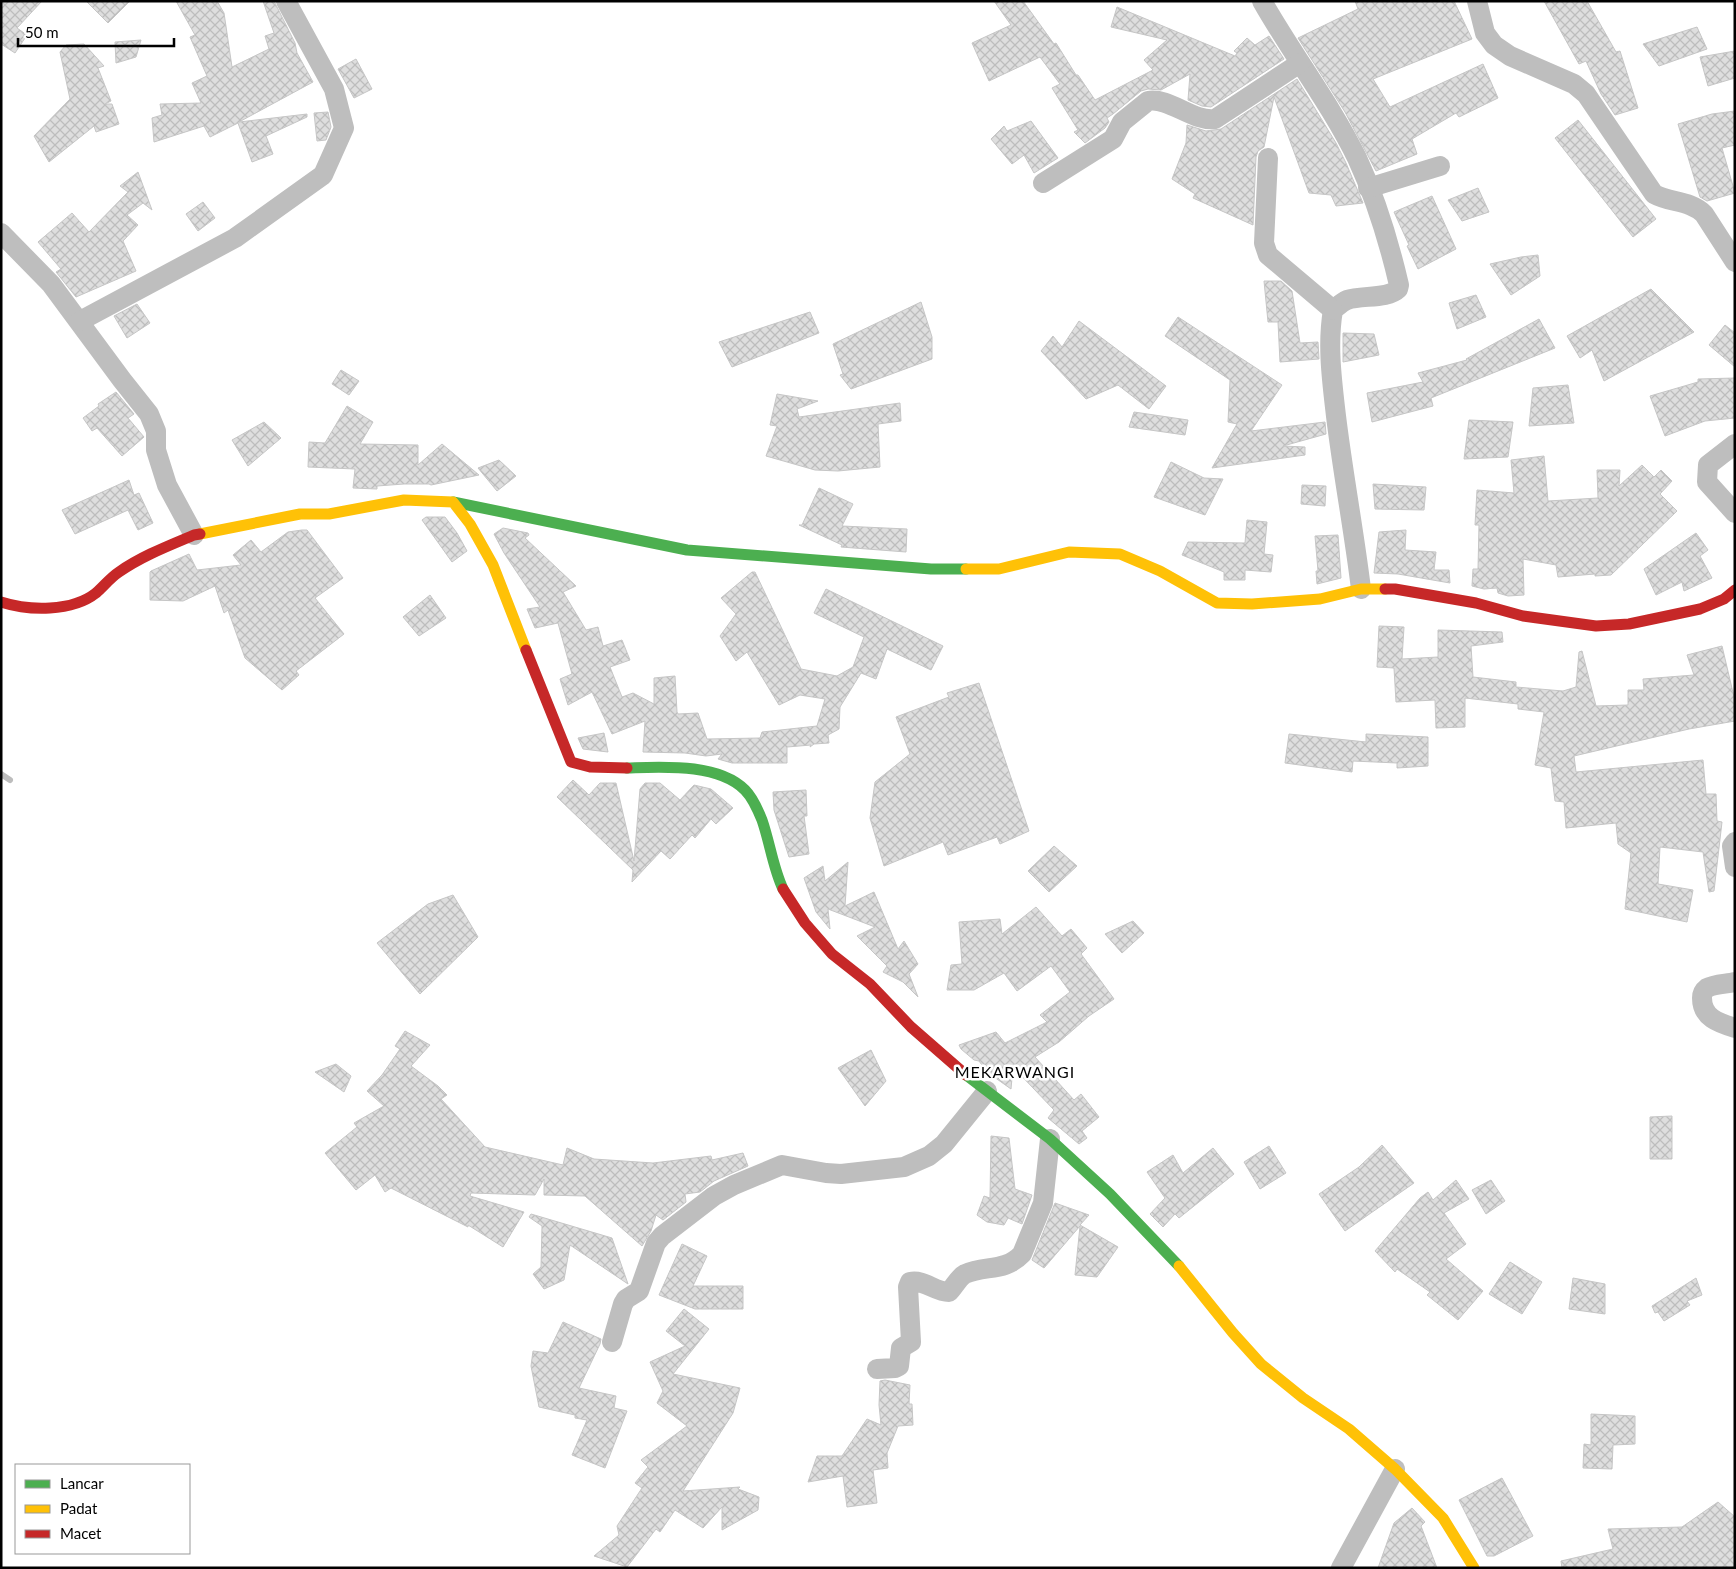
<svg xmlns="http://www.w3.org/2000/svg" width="1736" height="1569" font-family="Lato,sans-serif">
<defs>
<pattern id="building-cross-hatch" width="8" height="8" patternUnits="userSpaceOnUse" patternTransform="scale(1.25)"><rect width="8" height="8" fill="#dedede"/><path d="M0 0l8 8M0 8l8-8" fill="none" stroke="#bdbdbd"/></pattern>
</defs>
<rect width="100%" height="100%" fill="#fff"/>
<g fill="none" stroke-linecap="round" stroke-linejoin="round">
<!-- stream -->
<path stroke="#bdbdbd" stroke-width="6" d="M1,774l9,6"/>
</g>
<!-- building -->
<g fill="url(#building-cross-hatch)" stroke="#c6c6c6">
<path d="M1,1h41l-25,27 10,7 -12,18 -14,-9z"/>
<path d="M86,1h44l-22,22z"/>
<path d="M176,1h41l7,12 8,54 37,-18 -4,-13 9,-3 -11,-32h11l21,42 2,10 16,29 -74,40 68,-8v3l-41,19 7,18 -21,8 -14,-39 -28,14 -6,-11 -50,16 -2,-24 10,-3 -2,-11 41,-1 -9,-20 15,-7 -17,-39 5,-2z"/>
<path d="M994,1h29l31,43 2,-1 20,32h2l17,25 58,-30 -9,-10 23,-20 -56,-13 6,-20 118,49 2,-3 -3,-2 13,-13 8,7 14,-9 15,23 -73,48 -9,-1 -14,-6 2,-26 -29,16 -13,-1 -7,2 -28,23 -6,4 2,4 -4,6 -20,15 -11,-11 4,-2 -26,-42 8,-4 -20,-27 -51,24 -17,-38 39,-18z"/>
<path d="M1355,1h99l18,38 -99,40 17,28 93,-43 15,34 -39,19 -3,-4 -44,26 5,15 -41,17 -31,-59 -47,-74 60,-29z"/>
<path d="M1544,1h43l29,51 4,-1 18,57 -23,7 -14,-21 -15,-33 -7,3z"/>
<path d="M1697,27l10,22 -48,17 -16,-22z"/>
<path d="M141,40l-5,17 -20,6 -1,-21z"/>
<path d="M84,44l20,22 -6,2 13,33 -6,3h7l7,20 -23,8 -2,-6 -45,36 -15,-26 36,-37 -10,-47 6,-7z"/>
<path d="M1735,51v27l-27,8 -8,-29z"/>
<path d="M356,59l16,30 -18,9 -16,-29z"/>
<path d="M1297,79l39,64 10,20 17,40 -27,3 -5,-11 -22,-2 -35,-96 -10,50 -6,4 -2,6 -3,68 -60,-27 2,-4 -23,-15 14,-36 1,-18 19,6 15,-2z"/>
<path d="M1735,111v34l-13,3 13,45 -28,8 -7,-4 -22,-73 34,-10z"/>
<path d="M328,112l3,15 -5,13 -9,1 -3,-28z"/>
<path d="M1578,120l78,99 -23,18 -78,-99z"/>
<path d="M1031,121l27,37 -24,15 -10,-18 -12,9 -21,-25 13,-13 3,5z"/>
<path d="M138,172l14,38 -9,-7 -16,12 11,10 -15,16 13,30 -60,26 -20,-25 5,-3 -23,-27 34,-29 17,19 39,-40 -8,-6z"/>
<path d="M1478,188l11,24 -27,9 -14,-21z"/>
<path d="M1432,196l24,53 -38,20 -11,-23 2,-1 -15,-33z"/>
<path d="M203,202l12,16 -17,13 -12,-17z"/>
<path d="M1538,255l2,21 -29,19 -21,-31 31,-7z"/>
<path d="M1264,281h17l11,10 8,52 18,-1 1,17 -39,3 -2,-40h-10z"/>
<path d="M1651,289l43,43 -90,49 -12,-31 -12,8 -13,-22z"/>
<path d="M1476,295l10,22 -29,12 -8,-26z"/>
<path d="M921,302l11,35v22l-81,30 -11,-14 3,-1 -10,-30z"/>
<path d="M137,304l13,19 -23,15 -13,-22z"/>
<path d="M810,312l9,21 -87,34 -13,-25z"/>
<path d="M1178,317l104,68 -31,46 74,-9 1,12 -43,12 22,1v8l-93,13 25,-44 -9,-2 2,-42 -65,-44z"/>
<path d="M1539,319l16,29 -124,50 2,8 -61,16 -5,-29 56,-11 -5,-9 49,-13 -1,-1z"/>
<path d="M1079,321l87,65 -17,23 -31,-24 -32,14 -45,-48 12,-15 9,11z"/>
<path d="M1725,325l10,8v34l-26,-22z"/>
<path d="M1343,333l31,1 5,21 -36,7z"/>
<path d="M341,370l18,11 -10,14 -17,-11z"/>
<path d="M1735,378v40l-30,3 -40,15 -15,-40 48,-14v-3z"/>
<path d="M1568,385l6,38 -45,3 4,-38z"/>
<path d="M116,392l18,22 -6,4 16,19 -22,19 -25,-28 -5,3 -9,-13 16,-12 -1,-2z"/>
<path d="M777,394l41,7 -21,8 2,8 101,-14 1,18 -23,3 2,43 -42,4 -23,-1 -49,-14 11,-30 -7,-1z"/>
<path d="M347,406l26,16 -13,22 58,1v20l24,-21 37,31 -48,10 -2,-1h-25l-27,2v3l-24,-1 2,-19 -47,-2 1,-25 16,1z"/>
<path d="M1134,412l54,8 -3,15 -56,-8z"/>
<path d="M1469,420l44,2 -5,35 -44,2z"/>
<path d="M264,422l17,16 -33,28 -16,-26z"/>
<path d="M1544,456l4,45 50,-3 -1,-28h23l-1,16 23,-21 12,12 7,-7 11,11 -12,13 17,17 -66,64 -16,1v-2l-37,3 -2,-12 -33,-6 1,36 -16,1 -10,-3 -1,-5 -13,1 -12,-3 1,-17h5l1,-44h-4l2,-35 37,3 -3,-33z"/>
<path d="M499,460l17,16 -19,15 -19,-23z"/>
<path d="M1171,462l33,16 19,1 -18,36 -51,-18z"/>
<path d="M129,480l5,15 5,-2 14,30 -15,7 -10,-20 -53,24 -13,-24z"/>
<path d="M1373,484l53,3 -2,23 -49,-1z"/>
<path d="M1302,485l24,1 -1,20 -24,-2z"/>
<path d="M819,488l34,16 -11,22 65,3 -1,23 -65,-5 1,-2 -43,-20h3z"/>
<path d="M426,517h19l12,16 10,18 -15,11 -30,-42z"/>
<path d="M1247,520l20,2 -3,32 9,1 -2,17 -26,-2v10h-21v-8l-42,-17 6,-13 57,1z"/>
<path d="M503,528l25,5 1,2 -4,3 51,48 -13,6 23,38 12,-3 5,19 19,-6 8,20 -20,7 12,30 11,-4 21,11v-26l21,-2 2,36 1,2 20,-1 9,26 53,-1 2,-6 55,-6 8,-27 -25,-4 -21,10 -32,-53 -11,9 -16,-25 16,-22 -15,-16 31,-26h3l46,97 36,7 16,-9 11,-30 -50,-24 12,-24 117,57 -12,24 -44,-21 -11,30 -15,-6 -21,34 -1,22 -11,6 1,8 -15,1 -4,3 1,-2 -24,2v16h-55l-14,-4 4,-5 -16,2 -21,-3 -42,-1 2,-31 -33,13 -20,-42 -24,13 -8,-26 12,-5 -14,-51 -23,5 -8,-19 13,-2 -36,-54 -10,-19z"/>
<path d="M302,530h5l36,48 -28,20 29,36 -48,37 3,4 -17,15 -37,-32 -17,-48 -4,3 -9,-27 -32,15 -33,-1v-28l1,-1 38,-17 8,16 44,-5 -8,-10 18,-15 10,12 27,-20z"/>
<path d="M1406,530l-1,20 31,2 -2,18h15l1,13 -52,-9 -24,-1 5,-41z"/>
<path d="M1696,533l12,17 -8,6 12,22 -28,13 -2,-9 -26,13 -12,-26z"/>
<path d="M1338,535l3,43 -24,6 -1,-13h2l-3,-35z"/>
<path d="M430,595l16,23 -27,18 -16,-19z"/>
<path d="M1379,626l25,1 -2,32 36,-2v-27l64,2 1,10 -32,4 2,31 43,5v5l47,4 13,-4 3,-35 3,-1 14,55 32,-1v-15h16l-1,-11 51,-4 -7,-20 35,-9 13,55v20l-46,8 -115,27 2,16 127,-12 3,34h10l1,27 5,1 -8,69 -5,1 -6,-40 -43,-5 -2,37 35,6 -6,32 -62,-13 6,-56 -13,-9 -2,-21 -50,5 -2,-26 -9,-1 -4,-33 -16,-3 9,-53 -26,-3v-5l-53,-6v29l-29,1 -1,-28 -39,2 -2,-34 -17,-1z"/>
<path d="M979,683l50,148 -29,13 -3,-7 -49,18 -5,-13 -59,24 -14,-48 5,-36 35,-28 -14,-37 53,-20 -2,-4z"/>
<path d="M604,733l4,19 -25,-3 -5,-11z"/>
<path d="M1289,734l77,8v-8l62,3v29l-31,2v-5l-44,-2 -1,11 -67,-9z"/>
<path d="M573,780l16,15 11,-12h16l18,78 6,-72 5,-6h15l20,17 14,-15 17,4 22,19 -17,16 -5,-5 -16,19 -3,-3 -22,24 -9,-8 -29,31 1,-12 -76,-73z"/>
<path d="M806,790l1,26h-3l5,38 -20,3 -15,-47 -1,-18z"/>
<path d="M1054,846l23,20 -28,26 -21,-21z"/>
<path d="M848,862l-3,44 29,-14 24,57 6,-8 14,23 -9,10 9,23 -15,-15 -20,-10 4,-6 -30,-30 18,-9 -47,-18 2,20 -14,-17 -12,-34 19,-12 2,15z"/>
<path d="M453,895l25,42 -58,57 -43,-51 51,-39z"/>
<path d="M1036,907l26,29 9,-7 16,19 -6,6 33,45 -25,17 -30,26 -24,15 39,43 7,-6 18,23 -17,14 5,7 -8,6 -31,-26 6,-8 -41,-43 -2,22 -24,-17 -8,-11 -5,-1 -13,-11 -2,-4 37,-13 9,11 42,-21 -7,-7 30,-23 -19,-26 -34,25 -13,-18 -30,17h-27l4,-25 11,-1 -3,-42 41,-3 2,15z"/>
<path d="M1133,921l11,12 -22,20 -17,-19z"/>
<path d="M405,1031l25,14 -19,21 27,20 9,9 -6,4 44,48 78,18 4,-17 27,11 59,4 58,-7 1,4 31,-7 5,13 -34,15 -14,11 -15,2 1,8 -23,18 -7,-5 -5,16 -9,15 -57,-50 -41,-1v-16l-9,16 -64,-2 -1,3 54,16 -21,35 -35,-22v2l-77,-39 -6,4 -10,-17 -19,15 -31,-37 32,-26 -3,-4 30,-17 -17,-15 15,-16 18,-26 -5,-3z"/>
<path d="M871,1050l15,31 -21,25 -27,-38z"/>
<path d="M336,1064l15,12 -7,16 -29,-20z"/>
<path d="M1672,1116v43h-22v-42z"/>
<path d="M991,1136l18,2 6,51 17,6 -10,29 -14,-6 -4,7 -17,-3 -10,-7 7,-19 6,2z"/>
<path d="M1382,1145l32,38 -69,48 -26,-37 40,-27z"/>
<path d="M1269,1146l17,27 -26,16 -16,-27z"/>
<path d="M1213,1148l21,26 -55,44 -4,-4 -12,13 -13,-13 15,-16 -18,-26 26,-17 10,18z"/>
<path d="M1456,1180l13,19 -25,14 22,31 -20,15 37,32 -25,29 -31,-25 3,-3 -33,-23 -2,3 -20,-21 45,-53 8,-6 5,8z"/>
<path d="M1491,1180l14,21 -19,13 -14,-24z"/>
<path d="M1055,1203l34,12 -9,10 38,22 -21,30 -22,-2 5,-49 -36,42 -12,-8z"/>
<path d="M531,1214l81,24 16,46 -58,-39 -6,35 -20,9 -11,-15 8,-7 1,-41 -13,-9z"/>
<path d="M682,1244l25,12 -14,30h50v23h-48l-36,-14z"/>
<path d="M1510,1262l32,20 -20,32 -33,-20z"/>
<path d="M1573,1278l32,6v30l-36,-5z"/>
<path d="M1696,1278l6,17 -15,6 3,4 -26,16 -6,-9 -3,1 -3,-7z"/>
<path d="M684,1309l25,20 -36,45 67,14 -7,25 -50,78 57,-4 -2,2 21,8 -1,13 -36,20v-23l-19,21 -28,-18 -15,22 -4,-3 -29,38 -33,-11 25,-21 -2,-9 25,-38 -7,-5 13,-16 -7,-7 46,-34 -30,-23 6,-12 -13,-29 35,-16 -19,-15z"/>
<path d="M563,1322l38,17 -1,5 -21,44 37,8 -2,12 13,3 -22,57 -33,-13 15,-35 -12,-2v-3l-36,-8 -8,-41 2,-15 15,2z"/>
<path d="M885,1380l25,5 -1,19h3l1,21 -15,1 -11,27 1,15 -15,2 4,33 -30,4 -4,-31 -35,6 9,-26h25l25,-37 14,6 -2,-20 1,-24z"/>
<path d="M1591,1414l44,2v28l-22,1 -1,24 -29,-1 1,-24 7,1z"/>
<path d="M1502,1478l31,58 -39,20h-7l-28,-56z"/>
<path d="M1718,1502l17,15v51h-173l-1,-7 52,-12 -5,-20 74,-2z"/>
<path d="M1412,1508l13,14 -4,4 16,42h-59l16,-45z"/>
</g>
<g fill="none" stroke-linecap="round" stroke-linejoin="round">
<!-- street -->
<g stroke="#bebebe" stroke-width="20">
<path d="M1262,1c30,53 68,102 95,157 19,41 32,84 42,127l-1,4c-10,10 -37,6 -51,11 -5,2 -10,7 -14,10 -6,35 -1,71 3,106 7,58 18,115 25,173"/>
<path d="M1477,1l8,32 9,12 16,11 64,28 12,10 68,100c16,9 36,6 50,20l31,48"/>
<path d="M1268,158l-4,85 4,12 65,55"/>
<path d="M1043,183l70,-44 9,-17 26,-21c21,-4 45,21 67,18l85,-56"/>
<path d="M1368,188l72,-22"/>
<path d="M1,233l50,51 71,96 27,34 7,17v19l11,35 27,50"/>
<path d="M80,321l155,-83 88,-63 21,-47 -10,-39 -48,-88"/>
<path d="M1735,444l-27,21 -1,17 28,31"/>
<path d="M1735,842l-3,4 3,21"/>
<path d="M1735,982c-9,2 -21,2 -28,6 -4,3 -5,5 -5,10 0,20 17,25 33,30"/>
<path d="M612,1342l11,-38 3,-5 13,-8 17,-48 6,-7 52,-40 20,-11 48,-20 44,8 15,1 63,-7 25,-11 15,-12 43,-53"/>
<path d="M877,1369l18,-1 4,-2 2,-18 10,-6 -3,-55 2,-5c14,-3 25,10 39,10 5,-5 10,-15 16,-18 20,-9 40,-2 57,-20l21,-51 7,-64"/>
<path d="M1341,1568l54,-99"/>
</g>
<!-- fast -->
<g stroke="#4caf50" stroke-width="11">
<path d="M453,502l234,48 244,19h35"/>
<path d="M627,768c36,-1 91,-5 118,22 8,8 13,20 17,30 8,23 11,48 21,69"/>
<path d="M966,1075l84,64 60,55 69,72"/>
</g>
<!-- slow -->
<g stroke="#ffc107" stroke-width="11">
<path d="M200,534l100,-20h29l75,-14 49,2 17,22 23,41 33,85"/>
<path d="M966,569h33l70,-17 51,2 40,17 57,32 35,1 68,-5 41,-10h24"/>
<path d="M1179,1266l54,67 28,31 42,34 46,31 46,40 48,49 31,50"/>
</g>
<!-- jam -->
<g stroke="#c62828" stroke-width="11">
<path d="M1385,589h10l81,14 47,13 73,10 33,-2 71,-15 24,-10 11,-9"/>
<path d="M1,602c28,9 71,10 95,-9 8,-7 14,-15 23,-21 23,-16 49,-26 75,-37l6,-1"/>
<path d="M526,650l45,112 19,5 37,1"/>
<path d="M783,889l22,34 27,31 38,30 41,43 55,48"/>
</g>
</g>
<g text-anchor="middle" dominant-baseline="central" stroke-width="5" stroke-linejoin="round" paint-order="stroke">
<!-- quarter labels -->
<g font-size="16" letter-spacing="1" fill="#000" stroke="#fff">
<text x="1015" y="1071">MEKARWANGI</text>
</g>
</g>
<!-- border -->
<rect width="1736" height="1569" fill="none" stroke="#000000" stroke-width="5"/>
<!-- legend -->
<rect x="15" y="1464" width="175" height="90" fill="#ffffff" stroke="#999999"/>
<rect x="25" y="1480" width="25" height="8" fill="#4caf50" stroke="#999999"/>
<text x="60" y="1489" font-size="15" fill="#000000">Lancar</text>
<rect x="25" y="1505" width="25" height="8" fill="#ffc107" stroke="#999999"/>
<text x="60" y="1514" font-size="15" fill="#000000">Padat</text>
<rect x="25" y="1530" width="25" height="8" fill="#c62828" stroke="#999999"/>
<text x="60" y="1539" font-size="15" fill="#000000">Macet</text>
<!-- scale -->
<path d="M18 38v8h156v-8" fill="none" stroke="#000000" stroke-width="2.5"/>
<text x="25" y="38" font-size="15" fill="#000000" stroke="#ffffff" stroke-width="4" paint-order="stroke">50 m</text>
</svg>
